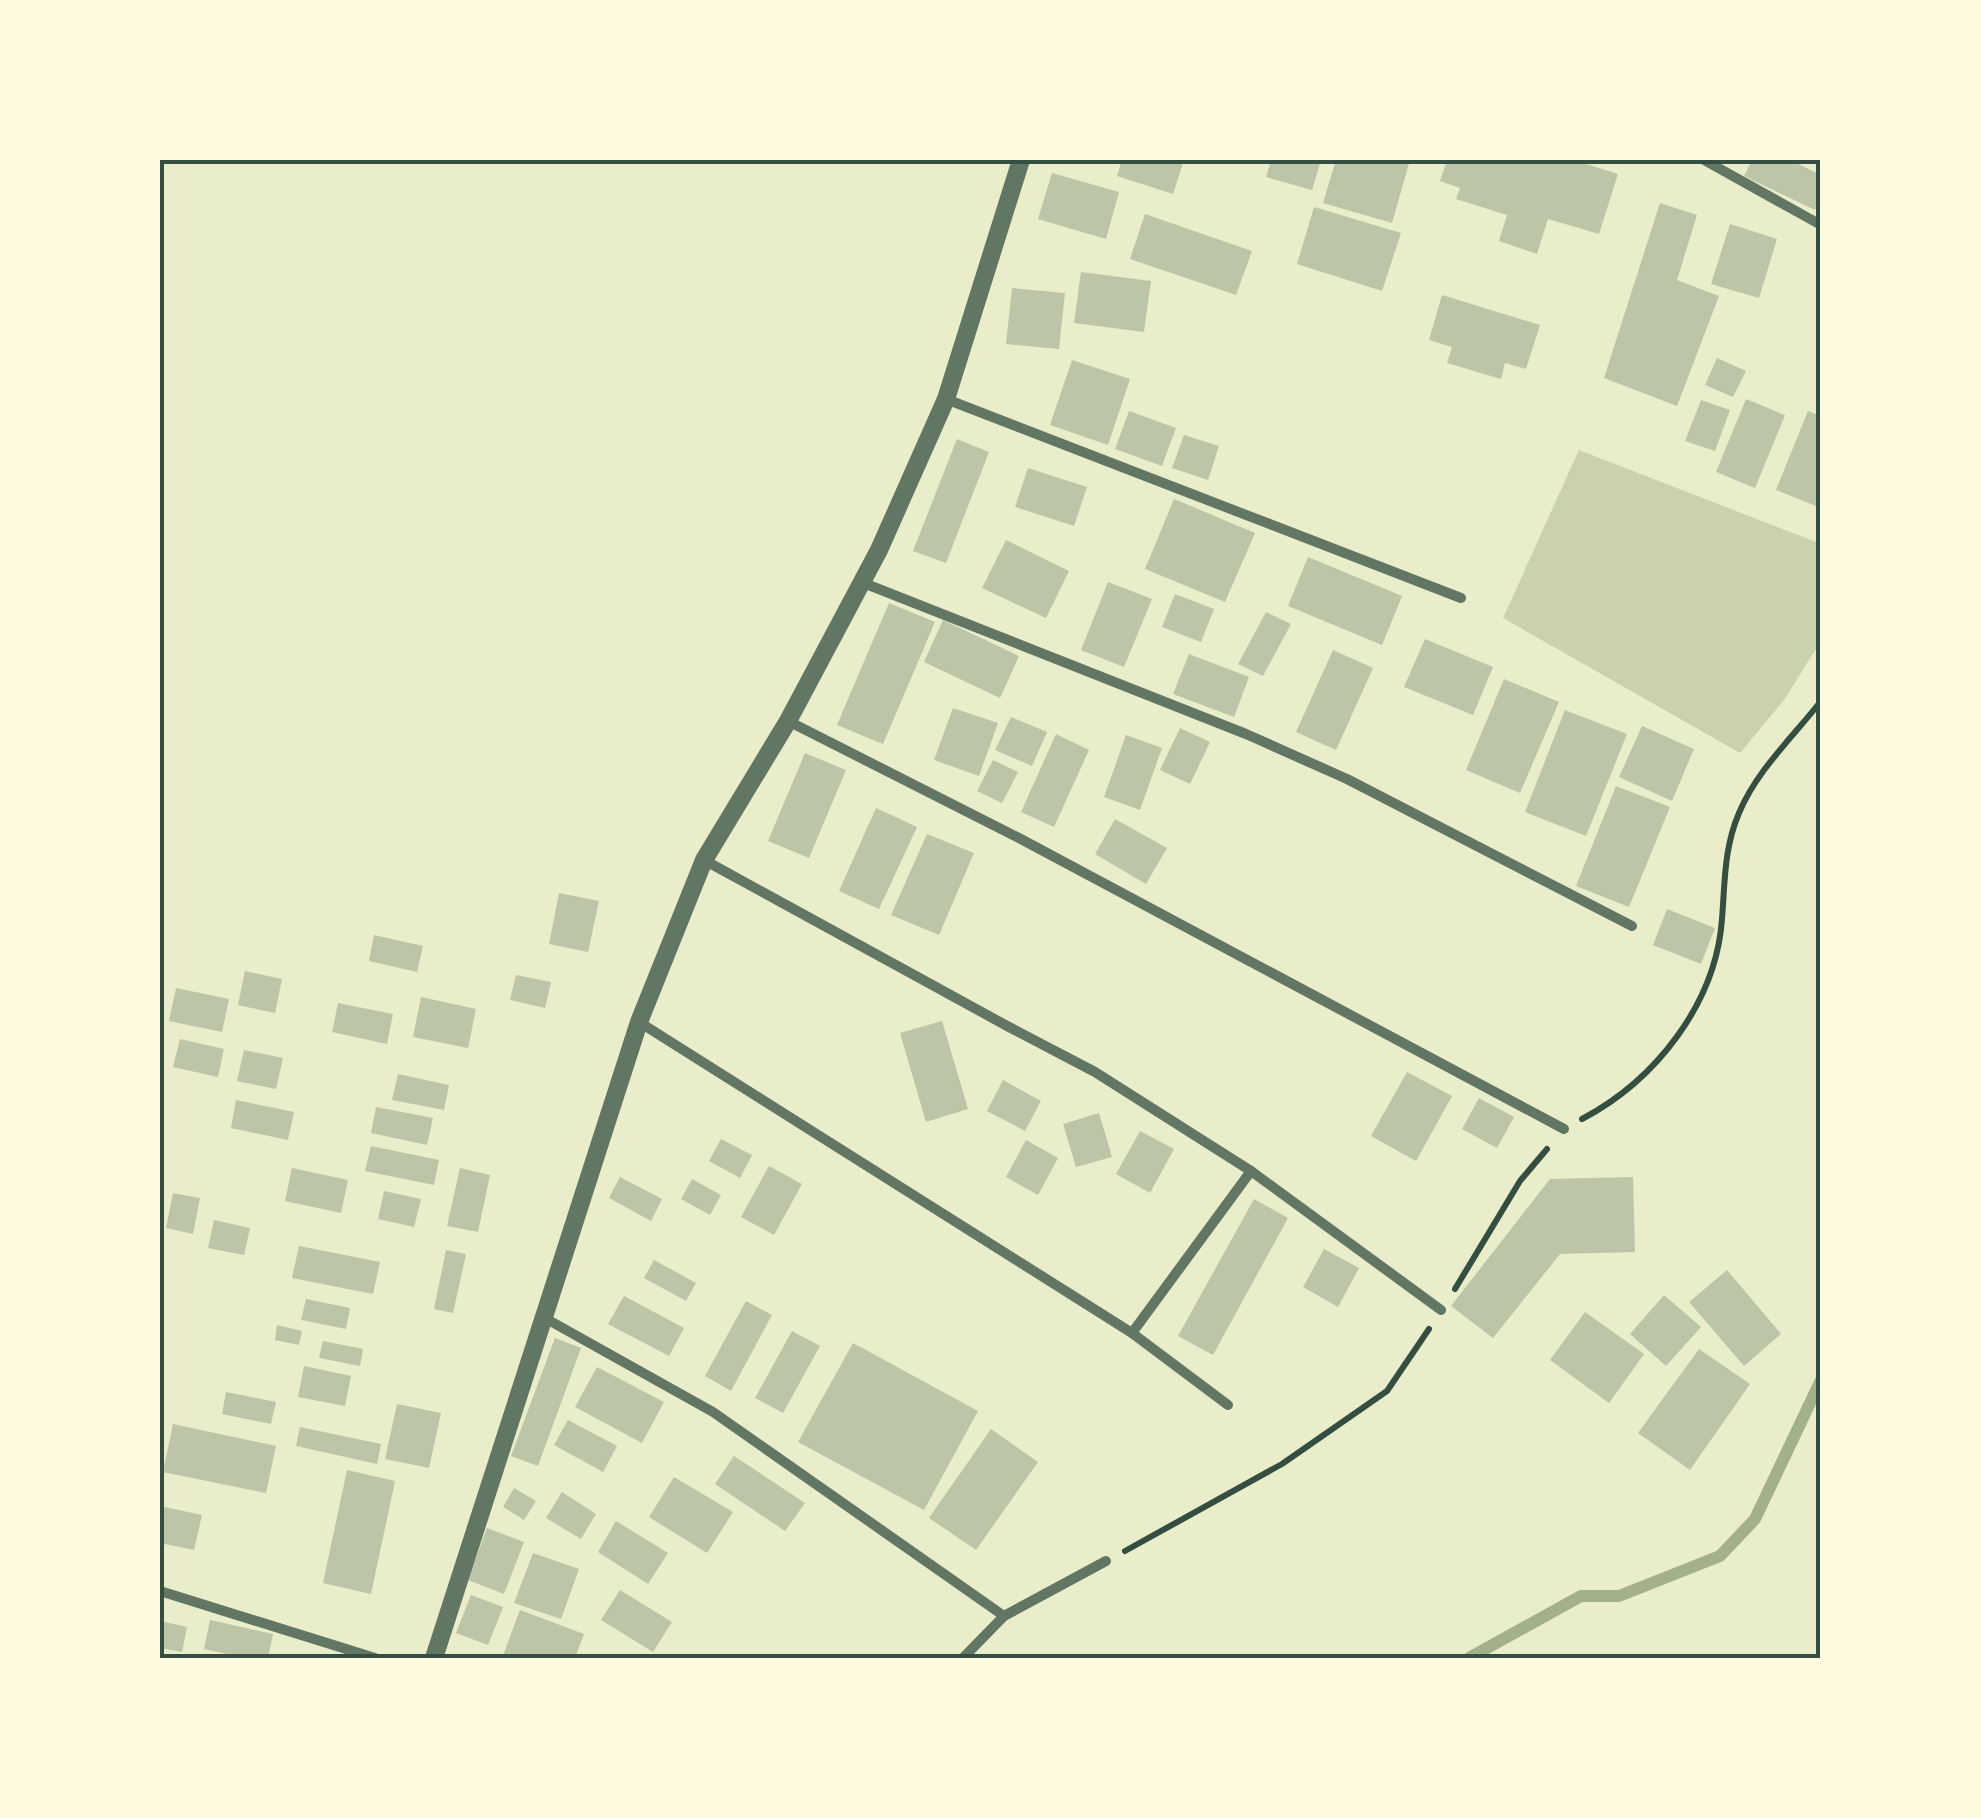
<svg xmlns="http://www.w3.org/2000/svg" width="1981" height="1818" font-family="'Archivo Narrow',sans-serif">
<rect width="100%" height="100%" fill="#e9edc9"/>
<!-- green -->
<path fill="#cad2ad" d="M1579,450l242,94v97l-37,59 -44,53 -237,-135z"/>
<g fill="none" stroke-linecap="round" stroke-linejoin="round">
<!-- stream -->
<path stroke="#a3b18a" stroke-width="12" d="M1469,1658l112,-62h38l101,-40 35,-37 66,-139"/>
</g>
<!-- building -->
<g fill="#bcc5a7">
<path d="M1122,160h62l-11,34 -56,-18z"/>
<path d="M1271,160h50l-9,30 -46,-13z"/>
<path d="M1336,160h74l-18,63 -69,-20z"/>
<path d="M1447,160h127l44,14 -19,60 -51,-15 -11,35 -38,-13 8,-26 -51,-16 4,-11 -20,-7z"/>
<path d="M1752,160h38l31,15v22l-6,13 -71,-34z"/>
<path d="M1052,173l67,19 -13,47 -68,-20z"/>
<path d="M1660,203l37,12 -20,65 42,16 -42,110 -73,-28z"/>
<path d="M1314,207l87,26 -19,58 -85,-27z"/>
<path d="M1145,214l107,37 -16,44 -106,-36z"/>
<path d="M1730,224l47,15 -18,59 -48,-14z"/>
<path d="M1081,272l70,9 -7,51 -70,-9z"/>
<path d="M1012,288l53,5 -6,56 -53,-5z"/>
<path d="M1442,295l98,30 -14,44 -21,-6 -4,16 -54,-16 5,-16 -23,-7z"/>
<path d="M1717,358l29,13 -13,26 -28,-12z"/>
<path d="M1072,360l58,19 -22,66 -58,-20z"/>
<path d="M1746,399l39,16 -30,73 -39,-16z"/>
<path d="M1701,400l29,10 -15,41 -30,-10z"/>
<path d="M1129,411l47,17 -14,38 -47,-17z"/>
<path d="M1808,411l13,5v92l-45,-18z"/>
<path d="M1184,435l35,11 -11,34 -36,-12z"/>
<path d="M957,439l32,13 -43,111 -33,-12z"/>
<path d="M1028,468l59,19 -13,39 -59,-19z"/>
<path d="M1174,499l81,34 -30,69 -80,-33z"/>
<path d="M1006,540l63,31 -23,47 -64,-30z"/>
<path d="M1308,557l94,39 -20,49 -94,-39z"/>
<path d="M1108,582l44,17 -28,68 -43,-17z"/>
<path d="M1175,594l39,15 -13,33 -39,-15z"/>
<path d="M889,603l46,19 -52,122 -46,-19z"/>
<path d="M1266,612l25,12 -28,52 -25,-12z"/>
<path d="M943,620l76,36 -19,42 -76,-36z"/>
<path d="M1425,639l68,28 -20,48 -69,-28z"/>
<path d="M1333,650l40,18 -37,82 -40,-18z"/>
<path d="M1189,654l60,23 -15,40 -61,-23z"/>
<path d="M1504,679l55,23 -39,91 -54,-23z"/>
<path d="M953,708l45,15 -19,53 -45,-16z"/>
<path d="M1565,710l62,24 -41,102 -61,-24z"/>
<path d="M1011,717l36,15 -15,34 -37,-16z"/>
<path d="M1642,726l52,23 -22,52 -53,-24z"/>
<path d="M1180,728l30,14 -20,42 -30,-14z"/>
<path d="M1056,734l33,16 -35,77 -33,-15z"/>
<path d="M1126,735l36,13 -22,62 -36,-13z"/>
<path d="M805,753l41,17 -37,88 -41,-17z"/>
<path d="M993,760l25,12 -16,31 -25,-12z"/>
<path d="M1616,786l54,21 -41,100 -53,-21z"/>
<path d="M876,808l41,19 -38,82 -40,-18z"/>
<path d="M1115,819l52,29 -21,36 -51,-30z"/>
<path d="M927,834l47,19 -35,82 -48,-20z"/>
<path d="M559,893l40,8 -11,51 -39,-8z"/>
<path d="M1667,909l48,19 -14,36 -48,-19z"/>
<path d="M374,935l49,11 -6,26 -48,-11z"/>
<path d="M245,971l37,8 -7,34 -37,-8z"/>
<path d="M516,975l35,7 -6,26 -35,-8z"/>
<path d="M176,988l53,11 -7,33 -53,-11z"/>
<path d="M421,997l55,12 -8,39 -55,-11z"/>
<path d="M338,1003l55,11 -6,30 -55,-12z"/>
<path d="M942,1021l26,88 -42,13 -26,-89z"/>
<path d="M180,1039l44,10 -6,28 -45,-10z"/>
<path d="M244,1050l39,8 -7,31 -39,-8z"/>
<path d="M1407,1072l45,24 -36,65 -45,-25z"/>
<path d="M398,1074l51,11 -5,25 -52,-10z"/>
<path d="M1003,1080l38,21 -16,30 -38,-20z"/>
<path d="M1479,1098l35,19 -17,31 -35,-19z"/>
<path d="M236,1100l58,12 -6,28 -57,-12z"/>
<path d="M376,1107l57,11 -6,27 -56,-12z"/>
<path d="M1099,1113l13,44 -36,10 -13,-43z"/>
<path d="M1140,1131l34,18 -24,44 -34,-19z"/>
<path d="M721,1139l31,16 -12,23 -31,-17z"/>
<path d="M1026,1140l32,18 -20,37 -32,-18z"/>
<path d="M371,1146l68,14 -5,25 -69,-14z"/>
<path d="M769,1166l33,18 -28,51 -33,-18z"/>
<path d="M292,1168l56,12 -7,33 -56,-12z"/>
<path d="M460,1168l30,7 -12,57 -31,-6z"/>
<path d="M620,1177l42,22 -11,22 -42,-23z"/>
<path d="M1633,1177l2,75 -75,2 -67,84 -42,-32 99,-127z"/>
<path d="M692,1179l29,16 -11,20 -29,-16z"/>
<path d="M384,1191l37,8 -7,28 -36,-8z"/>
<path d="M173,1193l27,5 -7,36 -27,-6z"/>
<path d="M1254,1199l34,19 -75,137 -35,-19z"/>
<path d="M214,1220l36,8 -6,27 -36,-7z"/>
<path d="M299,1246l81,16 -7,32 -81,-16z"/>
<path d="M1324,1249l35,19 -21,39 -35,-20z"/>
<path d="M446,1250l20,4 -13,59 -19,-4z"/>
<path d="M654,1260l42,23 -10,18 -42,-23z"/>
<path d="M1727,1270l54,64 -37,32 -55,-64z"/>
<path d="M1664,1295l37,32 -35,39 -36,-32z"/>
<path d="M624,1296l60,32 -15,28 -61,-32z"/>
<path d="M306,1299l44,9 -4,21 -45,-9z"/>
<path d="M746,1301l26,14 -41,76 -26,-15z"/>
<path d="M1585,1312l59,42 -35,49 -59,-43z"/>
<path d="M277,1325l25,6 -3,14 -24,-5z"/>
<path d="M792,1331l28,15 -37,67 -28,-15z"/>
<path d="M555,1338l26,10 -43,118 -27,-10z"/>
<path d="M323,1341l40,8 -3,17 -41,-8z"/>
<path d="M853,1343l125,68 -54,99 -126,-68z"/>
<path d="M1699,1349l51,35 -60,86 -52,-37z"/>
<path d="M304,1366l47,10 -6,30 -47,-9z"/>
<path d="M597,1367l67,35 -22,41 -67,-36z"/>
<path d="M226,1392l50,10 -5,22 -49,-10z"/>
<path d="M397,1404l44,9 -12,55 -44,-9z"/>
<path d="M568,1420l49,26 -14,26 -49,-27z"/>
<path d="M173,1424l103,22 -10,47 -103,-21z"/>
<path d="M300,1427l81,17 -4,20 -81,-18z"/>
<path d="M991,1429l47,33 -62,88 -47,-32z"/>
<path d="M734,1456l71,47 -20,28 -70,-47z"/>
<path d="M347,1470l48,11 -24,113 -48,-11z"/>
<path d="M674,1477l59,35 -26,41 -58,-36z"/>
<path d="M514,1488l22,13 -12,19 -21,-13z"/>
<path d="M562,1492l34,22 -15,25 -35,-21z"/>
<path d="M160,1506l42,9 -8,35 -34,-7z"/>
<path d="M616,1521l52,32 -20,31 -50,-32z"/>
<path d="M487,1528l37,14 -20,52 -36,-14z"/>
<path d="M533,1553l46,16 -18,50 -47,-16z"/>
<path d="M620,1590l52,32 -19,30 -52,-32z"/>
<path d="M471,1595l32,12 -15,38 -32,-12z"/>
<path d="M520,1610l64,24 -9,24h-73z"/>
<path d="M210,1620l63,14 -5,24h-22l-42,-9z"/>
<path d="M160,1621l27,6 -5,25 -22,-4z"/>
</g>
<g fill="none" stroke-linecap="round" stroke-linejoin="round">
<!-- path -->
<g stroke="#344e41" stroke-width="6">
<path d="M1582,1119c74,-39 134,-116 140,-200 3,-38 2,-71 17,-106 18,-43 54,-76 82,-112"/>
<path d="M1455,1289l65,-108 27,-32"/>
<path d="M1125,1551l157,-87 105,-73 42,-62"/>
</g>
<!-- minor -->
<g stroke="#617663" stroke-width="10">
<path d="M1704,160l117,65"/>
<path d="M946,399l515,199"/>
<path d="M861,582l385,152 101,45 285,147"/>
<path d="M788,721l231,117 545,291"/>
<path d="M704,860l305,167 86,45 156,99 190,139"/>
<path d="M639,1022l493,311 96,72"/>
<path d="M543,1317l170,95 291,204 102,-55"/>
<path d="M1132,1333l119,-162"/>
<path d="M160,1591l215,67"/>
<path d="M963,1658l41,-42"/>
</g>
<!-- tertiary -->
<path stroke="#617663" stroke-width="18" d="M434,1658l205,-636 65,-162 84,-139 91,-171 67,-151 75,-239"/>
</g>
<!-- border -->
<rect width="1981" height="1818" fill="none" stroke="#fefae0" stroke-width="325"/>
<rect x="162" y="162" width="1656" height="1494" fill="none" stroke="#344e41" stroke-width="4"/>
</svg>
